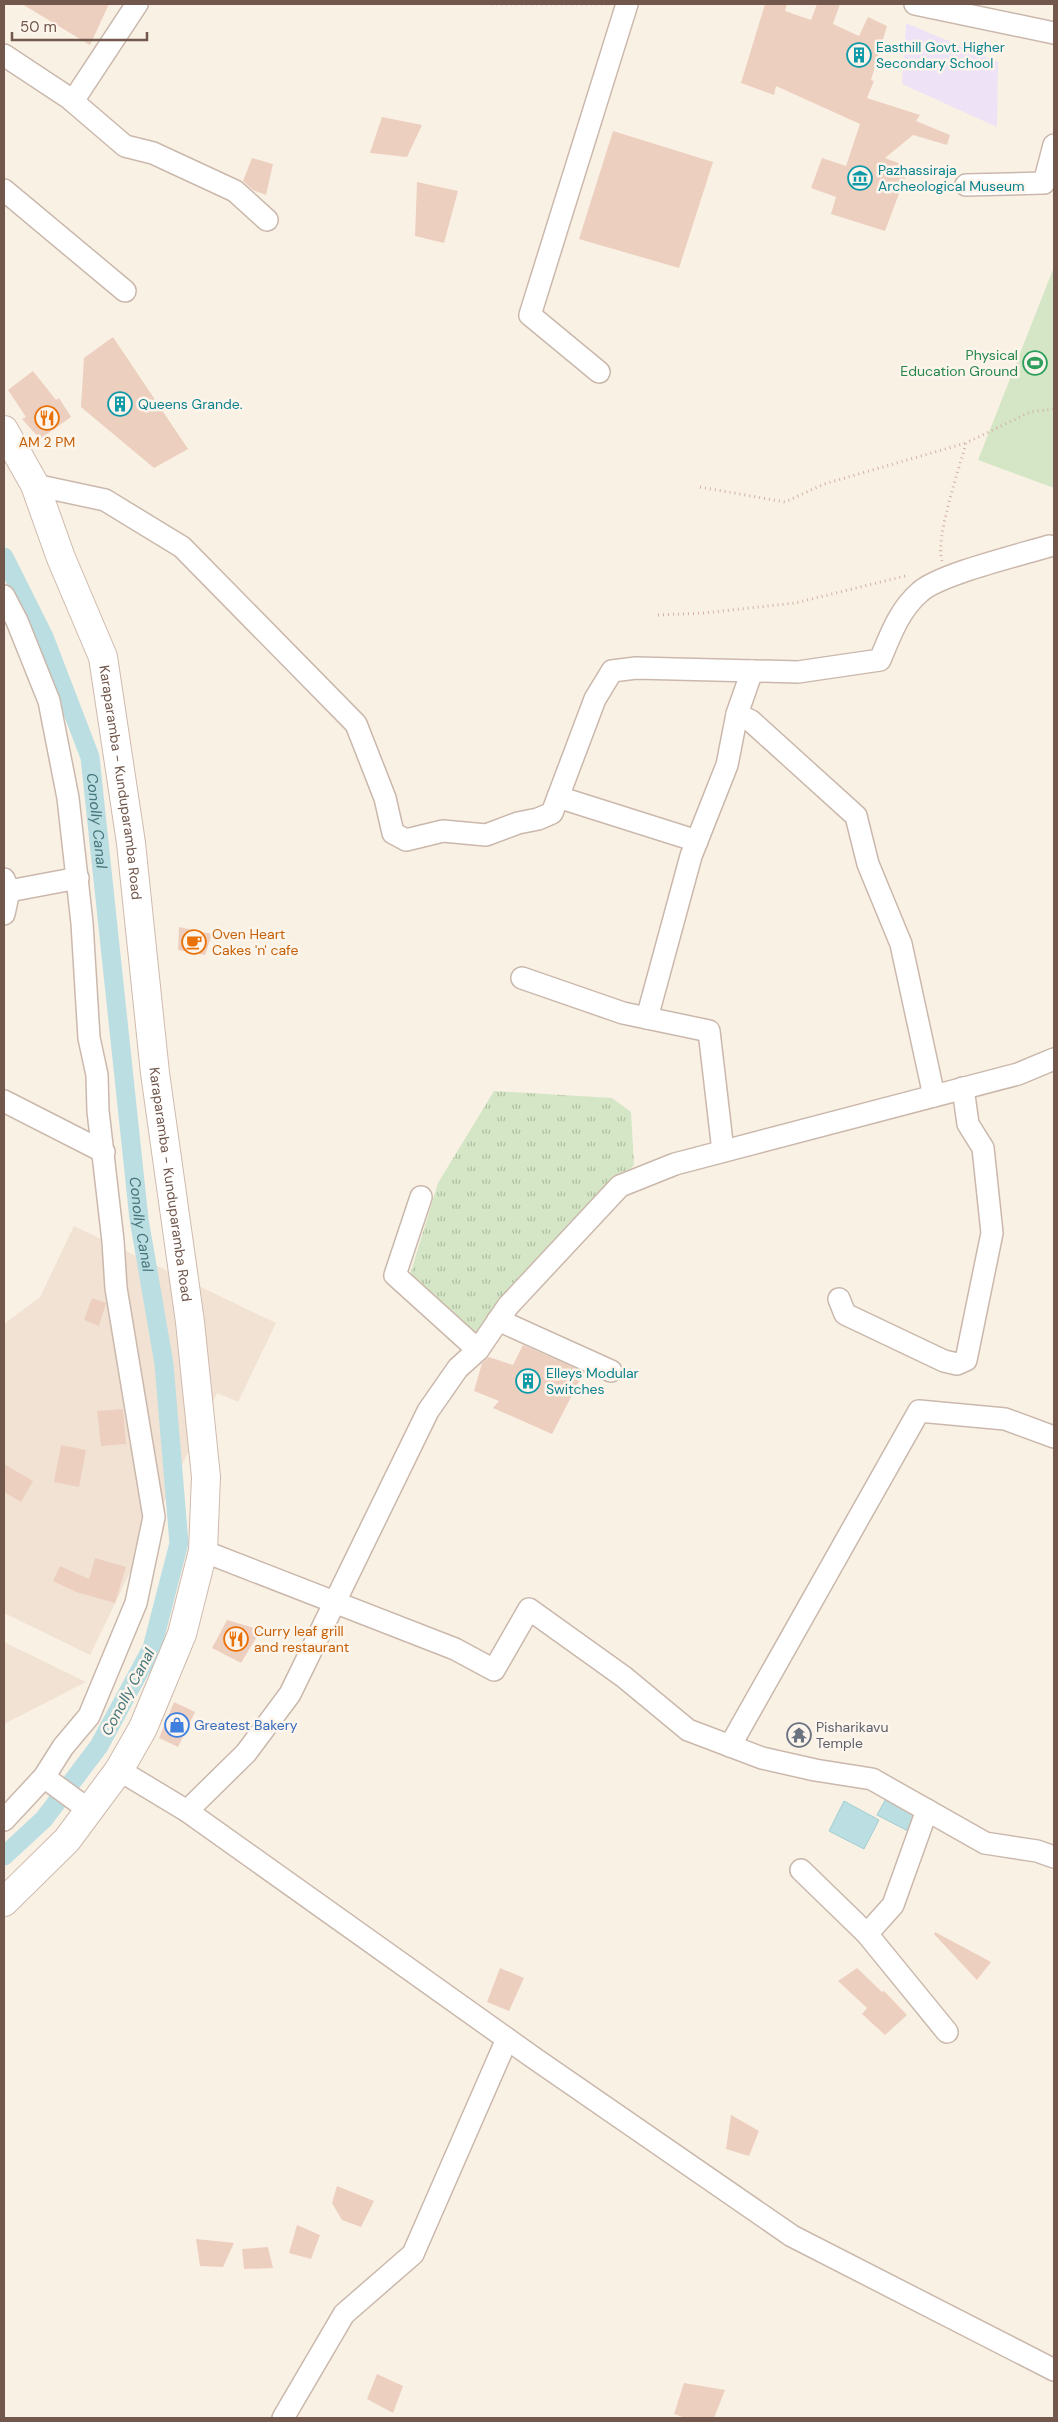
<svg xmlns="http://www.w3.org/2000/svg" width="1058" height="2422" font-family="'DM Sans',sans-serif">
<defs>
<pattern id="grass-tufts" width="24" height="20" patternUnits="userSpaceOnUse" patternTransform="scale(1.25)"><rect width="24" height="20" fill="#d4e6c5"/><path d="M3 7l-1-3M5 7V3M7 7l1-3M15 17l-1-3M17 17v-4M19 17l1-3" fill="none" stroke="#b0bda2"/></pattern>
</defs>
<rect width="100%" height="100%" fill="#faf1e5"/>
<!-- residential -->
<g fill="#f1e2d4">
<path d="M74,1226l202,97 -38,79 -21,-9 -127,262 -86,-42v-289l36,-27z"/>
<path d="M4,1642l82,40 -82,42z"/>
</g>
<!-- education -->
<path fill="#eee2f6" d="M906,23l92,39 -1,65 -95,-43z"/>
<!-- grass -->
<path fill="url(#grass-tufts)" d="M494,1091l118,7 19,14 3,53 -158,172 -66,-62 28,-92z"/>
<!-- pitch -->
<path fill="#d4e6c5" d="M1054,267v221l-76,-28z"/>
<!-- water -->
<g fill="#bbdee2" stroke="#a2ced3">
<path d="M889,1793l33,18 -10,22 -35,-18z"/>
<path d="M844,1801l35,19 -15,29 -35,-18z"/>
</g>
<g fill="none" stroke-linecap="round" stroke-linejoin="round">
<!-- canal -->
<path stroke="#bbdee2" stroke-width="19" id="s1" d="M4,557l40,80 46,120 49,462 25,145 15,179 -27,105 -53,98 -55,73 -40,37"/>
</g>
<!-- building -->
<g fill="#edcfbf">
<path d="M22,4h87l-19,41z"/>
<path d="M765,4h22l-2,7 26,9 6,-16h23l-7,20 26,12 9,-19 19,9 -16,54 3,1 -7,17 53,17 -4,6 34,14 -3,10 -34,-10 -28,23 24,9 -24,64 -54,-17 5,-17 -25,-9 11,-30 24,8 14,-42 -84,-38 -2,9 -33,-12z"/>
<path d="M382,117l40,8 -15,32 -37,-4z"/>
<path d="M613,131l100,31 -34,106 -100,-29z"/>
<path d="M252,158l21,6 -7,31 -13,-5 -10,-9z"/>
<path d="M417,182l41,9 -14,52 -29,-7z"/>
<path d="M113,337l75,112 -34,19 -73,-61 3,-49z"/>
<path d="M33,371l23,29 3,-2 12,19 -31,22 -18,-20 4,-2 -18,-27z"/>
<path d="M179,927l33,7 -7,21 -27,-5z"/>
<path d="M92,1298l14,5 -7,23 -15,-6z"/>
<path d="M523,1345l61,27 -32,62 -59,-26 6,-7 -25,-10 8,-28 7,-6 24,8z"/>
<path d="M123,1409l3,35 -25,2 -4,-35z"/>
<path d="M61,1445l25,5 -7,37 -25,-5z"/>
<path d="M4,1464l29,17 -12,21 -17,-10z"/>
<path d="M95,1558l31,9 -11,36 -39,-11 -23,-11 7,-15 29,13z"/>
<path d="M227,1620l34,10 -20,33 -29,-15z"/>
<path d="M174,1702l21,10 -17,35 -19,-9z"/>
<path d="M935,1932l56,30 -14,18 -43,-46z"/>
<path d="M500,1968l24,10 -15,33 -22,-9z"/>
<path d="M857,1968l25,24 2,-1 23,24 -22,20 -23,-21 5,-6 -29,-27z"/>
<path d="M731,2115l28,16 -10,25 -23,-7z"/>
<path d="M337,2186l37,15 -13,26 -19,-7 -10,-17z"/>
<path d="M297,2225l23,10 -9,24 -22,-6z"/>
<path d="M196,2239l38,4 -11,24 -23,-1z"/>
<path d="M268,2247l5,21 -29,1 -2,-20z"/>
<path d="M377,2374l26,12 -10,27 -26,-14z"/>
<path d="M684,2383l41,7 -11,28h-29l-11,-4z"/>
</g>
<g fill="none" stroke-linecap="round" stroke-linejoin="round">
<!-- street casing -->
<g stroke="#cbb8ac" stroke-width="24">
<g id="street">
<path d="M915,4l139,29"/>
<path d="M4,55l65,43 56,48 28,7 82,38 32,29"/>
<path d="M73,101l64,-97"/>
<path d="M966,185l78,-2 10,-38"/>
<path d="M4,190l121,101"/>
<path d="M599,372l-69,-57 97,-311"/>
<path d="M35,485l70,15 77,47 174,177 29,74 8,35 13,7 37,-9 43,4 32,-12 20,-4 14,-6 43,-114 17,-28 24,-3 162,4 82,-12c10,-24 19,-50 40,-68 20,-18 100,-37 129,-46"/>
<path d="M4,596l13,25 32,80 19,97 14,125 7,115 8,37 1,36 15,130 3,47 38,229 -18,86 -47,113 -26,31 -19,30 -40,43"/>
<path d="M737,714l14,7 105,95 12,48 33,80 33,152"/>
<path d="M558,797l139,44"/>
<path d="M4,879l5,12 69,-13"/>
<path d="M4,914l5,-23"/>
<path d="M522,978l101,35 86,18 14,120"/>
<path d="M647,1018l44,-162 36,-91 10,-51 15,-43"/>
<path d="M4,1101l100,51"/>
<path d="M421,1197l-26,78 83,75"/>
<path d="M839,1299l6,15 99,47 13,3 9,-4 26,-127 -9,-85 -15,-24 -5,-36"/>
<path d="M498,1320l113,51"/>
<path d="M203,1551l252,98 39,21 35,-61 95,68 64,53 74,28 53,12 57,9 113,64 52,8 17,6"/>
<path d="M730,1746l189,-335 86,8 49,18"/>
<path d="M119,1770l68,41 347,247 258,178 262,134"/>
<path d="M44,1777l45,33"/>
<path d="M187,1811l59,-58 44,-59 138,-283 30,-43 20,-18 30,-44 112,-120 55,-22 343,-90 36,-15"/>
<path d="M801,1870l66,64 80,98"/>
<path d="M867,1934l26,-29 34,-95"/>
<path d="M283,2418l61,-104 69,-60 94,-215"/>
</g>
</g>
<!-- secondary casing -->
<g stroke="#cfbaad" stroke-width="30">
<g id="secondary">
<path id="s2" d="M4,430l31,55 26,73 42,99 28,186 24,230 35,249 16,155 -3,74 -21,83 -39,94 -24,42 -52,70 -63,62"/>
</g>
</g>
<!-- path -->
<g stroke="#d2b2a2" stroke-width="3" stroke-dasharray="1 4" stroke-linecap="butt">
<path d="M491,4h116"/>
<path d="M700,487l85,15 39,-18 142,-41"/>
<path d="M942,561c-7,-24 17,-91 24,-118l64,-31 24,-3"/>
<path d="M658,615l46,-2 91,-10 114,-28"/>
</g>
<!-- street -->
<use href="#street" stroke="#fff" stroke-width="21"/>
<!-- secondary -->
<use href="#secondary" stroke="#fff" stroke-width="28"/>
</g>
<!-- icons -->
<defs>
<g id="building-ring" transform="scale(1.25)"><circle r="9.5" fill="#fdf5eb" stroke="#0f9aa8" stroke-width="1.5"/><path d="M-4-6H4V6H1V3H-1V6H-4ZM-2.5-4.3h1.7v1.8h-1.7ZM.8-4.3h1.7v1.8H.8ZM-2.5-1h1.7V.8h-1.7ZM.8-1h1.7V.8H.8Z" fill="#0f9aa8"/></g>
<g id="museum-ring" transform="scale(1.25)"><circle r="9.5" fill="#fdf5eb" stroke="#0f9aa8" stroke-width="1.5"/><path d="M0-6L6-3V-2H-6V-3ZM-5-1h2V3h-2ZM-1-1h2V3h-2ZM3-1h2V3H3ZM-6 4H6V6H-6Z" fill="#0f9aa8"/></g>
<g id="stadium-ring" transform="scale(1.25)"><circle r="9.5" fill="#fdf5eb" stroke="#2e9e5b" stroke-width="1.5"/><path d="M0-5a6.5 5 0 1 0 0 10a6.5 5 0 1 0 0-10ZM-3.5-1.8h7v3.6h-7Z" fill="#2e9e5b"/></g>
<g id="restaurant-ring" transform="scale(1.25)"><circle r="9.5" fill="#fdf5eb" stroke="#e8710a" stroke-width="1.5"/><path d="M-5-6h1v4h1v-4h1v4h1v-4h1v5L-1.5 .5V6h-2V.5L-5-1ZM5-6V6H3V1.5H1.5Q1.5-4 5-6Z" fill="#e8710a"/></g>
<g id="cafe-ring" transform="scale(1.25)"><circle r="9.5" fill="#fdf5eb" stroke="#e8710a" stroke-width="1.5"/><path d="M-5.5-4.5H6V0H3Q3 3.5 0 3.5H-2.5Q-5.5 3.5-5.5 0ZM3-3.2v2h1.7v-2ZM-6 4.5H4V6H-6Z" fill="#e8710a"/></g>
<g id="shop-ring" transform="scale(1.25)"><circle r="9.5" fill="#fdf5eb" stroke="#3f7fe0" stroke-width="1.5"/><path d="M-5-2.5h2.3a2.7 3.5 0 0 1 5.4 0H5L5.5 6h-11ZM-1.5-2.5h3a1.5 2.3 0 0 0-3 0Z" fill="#3f7fe0"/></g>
<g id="temple-ring" transform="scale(1.25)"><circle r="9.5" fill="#fdf5eb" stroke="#6b7280" stroke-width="1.5"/><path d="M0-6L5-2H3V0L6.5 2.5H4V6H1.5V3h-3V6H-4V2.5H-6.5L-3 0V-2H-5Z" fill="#6b7280"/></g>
</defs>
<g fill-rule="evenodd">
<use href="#building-ring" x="859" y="55"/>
<use href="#museum-ring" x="860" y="178"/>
<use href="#stadium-ring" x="1035" y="363"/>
<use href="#building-ring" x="120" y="404"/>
<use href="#restaurant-ring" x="47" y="418"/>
<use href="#cafe-ring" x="194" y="942"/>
<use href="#building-ring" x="528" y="1381"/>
<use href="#restaurant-ring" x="236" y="1639"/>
<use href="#shop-ring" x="177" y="1725"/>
<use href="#temple-ring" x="799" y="1735"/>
</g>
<g text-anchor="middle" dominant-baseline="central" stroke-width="5" stroke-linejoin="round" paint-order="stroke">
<!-- culture labels -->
<g font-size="14" fill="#0d838f" stroke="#fdf5eb" text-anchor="start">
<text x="876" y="47">Easthill Govt. Higher<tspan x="876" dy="16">Secondary School</tspan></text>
<text x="878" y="170">Pazhassiraja<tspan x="878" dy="16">Archeological Museum</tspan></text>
<text x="138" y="404">Queens Grande.</text>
<text x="546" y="1373">Elleys Modular<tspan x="546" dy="16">Switches</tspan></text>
</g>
<!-- leisure labels -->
<g font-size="14" fill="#27864d" stroke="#fdf5eb" text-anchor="end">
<text x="1018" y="355">Physical<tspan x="1018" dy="16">Education Ground</tspan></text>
</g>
<!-- food labels -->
<g font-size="14" fill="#c56008" stroke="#fdf5eb" text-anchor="start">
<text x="47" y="442" text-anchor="middle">AM 2 PM</text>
<text x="212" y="934">Oven Heart<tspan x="212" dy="16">Cakes 'n' cafe</tspan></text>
<text x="254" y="1631">Curry leaf grill<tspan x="254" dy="16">and restaurant</tspan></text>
</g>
<!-- street labels -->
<g font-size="14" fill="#71574c" stroke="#fdf5eb">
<text stroke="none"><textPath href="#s2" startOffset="375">Karaparamba - Kunduparamba Road</textPath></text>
<text stroke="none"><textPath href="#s2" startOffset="780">Karaparamba - Kunduparamba Road</textPath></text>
</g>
<!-- shop labels -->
<g font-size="14" fill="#366cbe" stroke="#fdf5eb" text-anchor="start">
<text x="194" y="1725">Greatest Bakery</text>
</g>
<!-- worship labels -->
<g font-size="14" fill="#5b616d" stroke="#fdf5eb" text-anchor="start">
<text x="816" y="1727">Pisharikavu<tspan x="816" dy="16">Temple</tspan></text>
</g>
<!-- water labels -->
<g font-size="15" font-style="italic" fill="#45757b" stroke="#fdf5eb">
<text stroke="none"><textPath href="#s1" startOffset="282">Conolly Canal</textPath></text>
<text stroke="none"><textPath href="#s1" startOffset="688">Conolly Canal</textPath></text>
<text transform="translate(128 1692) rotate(-62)">Conolly Canal</text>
</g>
</g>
<!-- border -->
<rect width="1058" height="2422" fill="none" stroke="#71574c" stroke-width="10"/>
<!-- scale -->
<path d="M12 32v8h135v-8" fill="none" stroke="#71574c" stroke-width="2.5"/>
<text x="20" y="32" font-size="15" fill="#71574c" stroke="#fdf5eb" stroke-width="4" paint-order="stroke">50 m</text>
</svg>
